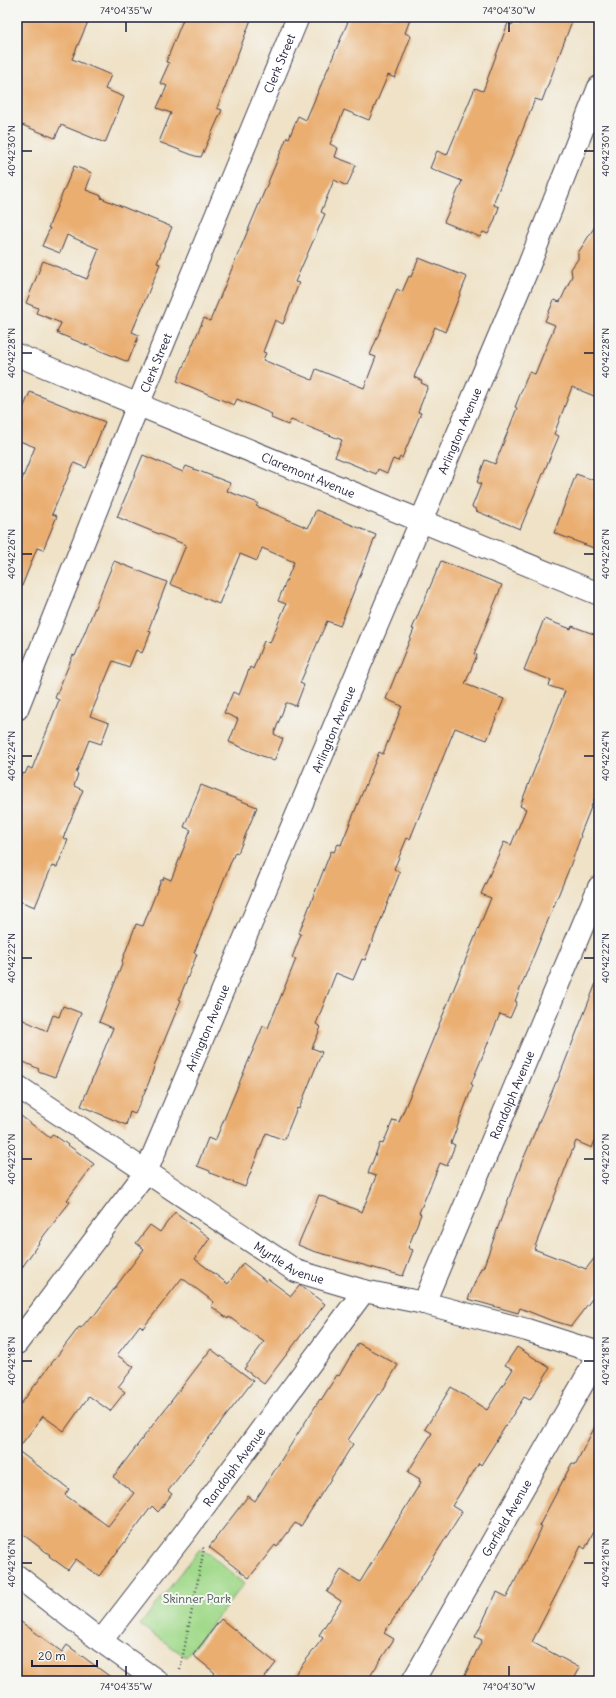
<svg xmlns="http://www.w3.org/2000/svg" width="616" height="1698" font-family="Delius,sans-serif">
<rect width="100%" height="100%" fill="#f6f6f2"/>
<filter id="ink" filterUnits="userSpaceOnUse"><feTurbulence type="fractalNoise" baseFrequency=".025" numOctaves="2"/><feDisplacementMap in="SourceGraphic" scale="8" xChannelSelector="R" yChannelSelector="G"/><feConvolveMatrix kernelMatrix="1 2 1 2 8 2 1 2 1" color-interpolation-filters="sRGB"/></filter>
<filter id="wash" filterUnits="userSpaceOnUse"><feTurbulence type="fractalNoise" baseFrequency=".012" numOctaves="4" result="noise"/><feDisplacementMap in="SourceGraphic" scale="16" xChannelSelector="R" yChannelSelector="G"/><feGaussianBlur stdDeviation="0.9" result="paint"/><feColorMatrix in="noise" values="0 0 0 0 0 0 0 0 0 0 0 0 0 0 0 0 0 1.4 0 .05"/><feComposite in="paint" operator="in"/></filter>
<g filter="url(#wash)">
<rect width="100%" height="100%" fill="#efe2c7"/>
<!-- green -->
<path fill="#a2da8c" stroke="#627e64" d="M200,1549l11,6 33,29 -58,73 -46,-32z"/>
<g id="blocks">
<!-- building -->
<g fill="#eaae71">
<path d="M17,17h73l-18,42 39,16 -6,14 19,8 -19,46 -44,-18 -6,13 -38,-15z"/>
<path d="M184,17h68l-35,91 5,2 -21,47 -6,-1 -36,-14 12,-29 -14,-5 10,-22 -7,-3 9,-20 -3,-1z"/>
<path d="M350,17h61l-6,16 6,3 -16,42 -7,-3 -19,45 -25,-10 -14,34 8,4 -3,9 21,8 -9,21 -13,-6 -13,32 4,2 -30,68 4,1 -16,41 -8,-4 -12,32 3,1 -3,7 49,20 4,-11 48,19 12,-31 -6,-2 27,-66 5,3 7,-16 2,1 8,-19 48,19 -22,55 -10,-5 -21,50 8,4 -1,2 7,3 -10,26 3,1 -19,45 -2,-1 -2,4 -5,-2 -6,14 -9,-4 -2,5 -41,-17 7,-17 -51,-20 -3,5 -17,-7 1,-4 -35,-15 -3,6 -57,-24 27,-63 6,3 77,-184 2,1 9,-22 8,4z"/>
<path d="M524,17h38l10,4 -30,80 -7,-2 -21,52 -19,48 -1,6 5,2 -5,15 -6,12 -5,-2 -3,5 -36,-15 18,-41 -32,-13 7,-17 10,4 28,-67 8,3 25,-68 4,2 2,-4 7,3z"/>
<path d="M74,166l18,7 -6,17 16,6 -1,2 71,29 -15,36 3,1 -28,68 7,3 -11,27 -71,-29 4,-10 -25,-10 2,-5 -12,-5 17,-42 44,18 12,-30 -32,-14 -7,18 -18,-7 8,-18h-2z"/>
<path d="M599,220v178l-27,-11 -18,47 5,2 -39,93 -44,-18 1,-1 -5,-3 9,-23 -4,-2 8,-22 10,4 22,-56 -2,-1 14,-35 6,2 20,-49 -10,-4 9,-21 6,2 12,-26 -1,-7 7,-10v-6z"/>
<path d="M30,392l75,30 -19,46 -12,-5 -22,51 5,2 -14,34 -6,-2 -19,48 -1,-104 18,-45 -18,-7v-17z"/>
<path d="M143,455l40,17 3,-6 44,17 -3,8 31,12 -2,3 52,22 8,-18 60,25 -36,91 -13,-5 -27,62 4,2 -8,21 -8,-3h-2l-12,31 9,5 -9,22 -45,-19 9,-23 -14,-6 9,-21 6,3 11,-28 3,2 11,-28 6,2 16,-39 -8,-3 16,-39 -32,-14 -5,13 -17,-7 -21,50 -49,-20 16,-39 -69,-28z"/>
<path d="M576,474l23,8v68l-45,-17z"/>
<path d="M114,561l53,21 -19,49 3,1 -9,21 -6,-3 -7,17 -16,-6 -23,55 19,7 -8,21 -12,-4 -13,33 2,1 -4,12 9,4 -20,48 5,2 -11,27 -5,-1 -17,41 -18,-7v-115l5,-12 3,1 3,-7 4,2 27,-69 -4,-2 18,-43 2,1z"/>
<path d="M441,561l61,24 -28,69 3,1 -12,29 39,15 -17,41 -32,-12 -45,111 -3,-1 -13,31 6,3 -35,88 -3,-1 -9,21 -17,-7 -20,51 5,3 -9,21 10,4 -23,57 -2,-1 -13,32 -18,-7 -21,54 -35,-14v-2l-13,-5 11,-28 7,3 48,-115 5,2 28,-69 -4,-1 9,-24 -2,-1 32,-82 3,1 4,-8 3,1 38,-93 4,2 19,-48 -16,-7 28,-70h-2z"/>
<path d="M544,619l27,10 1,-3 27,10v163l-4,-2 -15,38 1,1 -12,33 -54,132 2,1 -7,16 -10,-4 -29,70 2,1 -22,58 4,2 -8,21 -7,-3 -21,50 2,1 -13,34 5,2 -10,26 -90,-25 -15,-6 21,-50 43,17 14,-36 -8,-3 12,-30 3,1 10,-24 6,2 92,-224 -10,-4 23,-52 7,3 15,-36 -6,-3 45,-115 -16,-5 2,-6 -27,-10z"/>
<path d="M201,785l56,22 -19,46 -3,-1 -41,101 3,1 -18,45 2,1 -24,58 -8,24 -14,32 -5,-2 -4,13 -45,-19 32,-78 -14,-6 24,-60 -1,-1 14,-37 7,2 18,-46h2l1,-3 7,3 20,-50 -7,-3z"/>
<path d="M598,978l1,152 -7,18 -16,-7 -42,108 52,20 13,-17v38l-28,36 -21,-6 -30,-12 -2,5 -50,-14 13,-31h2l39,-106 34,-80h1z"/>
<path d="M63,1006l18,7 -26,64 -17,-6 1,-2 -22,-10v-42l30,14 6,-16 6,2z"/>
<path d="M17,1113l33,25 3,-4 41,30 -27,36 3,2 -25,32 -28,41z"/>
<path d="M175,1212l35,26 -15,21 33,25 15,-21 23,18 2,-2 23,17 9,-11 25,19 -61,80 -20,-15 20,-27 -35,-25 -1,2 -17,-13 3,-4 -32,-24 -39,50 -3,-3 -23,30 17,12 -16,20 7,5 -15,19 -21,-15 -25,35 -21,-15 -26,34 52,39 -4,6 43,31 26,-33 -21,-16 98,-128 42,32 -85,110 4,3 -14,18 -6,-6 -53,70 -23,-17 -8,11 -19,-14 1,-1 -33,-25v-121l62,-82 2,1 10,-12 2,1 51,-68 -8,-6 14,-18 10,7z"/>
<path d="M358,1343l40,22 -18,30 -2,-1 -30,46 5,4 -52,82 -6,-3 -18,24 -2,-2 -26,33 -40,-31 39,-51 7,5 65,-102 1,1 16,-25 2,1z"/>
<path d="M517,1347l33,21 -20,32 -6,-3 -43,68 -2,-2 -27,43 10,6 -52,83 -26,38 10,6 -27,42h-77l33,-43 -4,-3 22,-34 -14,-9 14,-22 19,12 61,-100 -2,-1 1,-2 -12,-7 24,-39 -7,-4 26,-42 36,23 26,-41 -8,-4z"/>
<path d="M599,1419v101l-14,29 -4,-3 -49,96 48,26 -7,13h-111l20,-41 -7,-3 22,-45 10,5 35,-70 -3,-1 33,-63 3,2z"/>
<path d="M17,1619l45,33 5,-7 49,36h-99z"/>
<path d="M221,1619l55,44 -14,18h-53l6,-8 -22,-18z"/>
</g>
</g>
</g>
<g filter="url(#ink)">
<use href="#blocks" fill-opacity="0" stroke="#413f50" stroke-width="1"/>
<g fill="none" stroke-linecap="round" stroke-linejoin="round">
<!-- minor casing -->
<g stroke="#413f50" stroke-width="24">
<g id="minor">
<path id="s1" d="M17,355l582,239"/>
<path id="s2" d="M17,709l121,-304 160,-388"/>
<path id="s3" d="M17,1086l279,185 68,20 60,12 103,27 72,23"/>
<path id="s4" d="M424,1303l175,-416"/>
<path id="s5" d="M17,1343l129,-171 381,-902 72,-183"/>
<path d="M17,1576l84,65 56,40"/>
<path id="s6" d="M101,1641l85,-110 178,-240"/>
</g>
</g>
<!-- major casing -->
<g stroke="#413f50" stroke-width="24">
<g id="major">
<path id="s7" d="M413,1681l186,-326"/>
</g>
</g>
<!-- path -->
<path stroke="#413f50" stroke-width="2.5" stroke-dasharray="1 3" stroke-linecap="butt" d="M180,1670l24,-121 -2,-2"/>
<!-- minor -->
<use href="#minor" stroke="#fff" stroke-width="22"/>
<!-- major -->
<use href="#major" stroke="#fff" stroke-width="22"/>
</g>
</g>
<!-- ticks -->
<path fill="none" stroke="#22223b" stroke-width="1.5" d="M126,22v10M509,22v10M22,151h10M584,151h10M22,353h10M584,353h10M22,554h10M584,554h10M22,756h10M584,756h10M22,958h10M584,958h10M22,1159h10M584,1159h10M22,1361h10M584,1361h10M22,1563h10M584,1563h10M126,1666v10M509,1666v10"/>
<g text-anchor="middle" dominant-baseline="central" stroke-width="4" stroke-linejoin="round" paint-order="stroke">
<!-- street labels -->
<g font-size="12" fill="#22223b" stroke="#f6f6f2">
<text stroke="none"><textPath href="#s2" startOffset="697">Clerk Street</textPath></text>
<text stroke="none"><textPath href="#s2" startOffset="373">Clerk Street</textPath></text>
<text stroke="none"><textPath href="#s5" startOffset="1019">Arlington Avenue</textPath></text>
<text stroke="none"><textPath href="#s1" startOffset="315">Claremont Avenue</textPath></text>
<text stroke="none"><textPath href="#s5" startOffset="695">Arlington Avenue</textPath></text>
<text stroke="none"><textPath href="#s5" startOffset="371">Arlington Avenue</textPath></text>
<text stroke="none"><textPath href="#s4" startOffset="226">Randolph Avenue</textPath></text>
<text stroke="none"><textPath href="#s3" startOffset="325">Myrtle Avenue</textPath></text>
<text stroke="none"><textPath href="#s6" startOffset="219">Randolph Avenue</textPath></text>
<text stroke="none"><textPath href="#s7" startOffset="188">Garfield Avenue</textPath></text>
</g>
<!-- park labels -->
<g font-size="12" fill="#485953" stroke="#f6f6f2">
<text x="197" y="1598">Skinner Park</text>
</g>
</g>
<!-- margin -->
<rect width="616" height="1698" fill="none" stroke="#f6f6f2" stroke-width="44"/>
<!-- scale -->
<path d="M32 1660v6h65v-6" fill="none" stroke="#22223b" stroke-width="2"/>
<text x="38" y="1660" font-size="12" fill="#22223b" stroke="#f6f6f2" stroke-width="3" paint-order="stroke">20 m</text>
<rect x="22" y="22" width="572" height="1654" fill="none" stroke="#22223b" stroke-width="1.5"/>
<g font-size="10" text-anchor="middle" fill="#22223b">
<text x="126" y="14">74°04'35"W</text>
<text x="509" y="14">74°04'30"W</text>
<text transform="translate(11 151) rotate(-90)" y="4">40°42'30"N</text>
<text transform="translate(605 151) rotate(-90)" y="4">40°42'30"N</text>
<text transform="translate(11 353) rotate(-90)" y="4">40°42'28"N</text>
<text transform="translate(605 353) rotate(-90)" y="4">40°42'28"N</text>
<text transform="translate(11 554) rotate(-90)" y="4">40°42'26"N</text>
<text transform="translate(605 554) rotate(-90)" y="4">40°42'26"N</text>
<text transform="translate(11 756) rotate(-90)" y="4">40°42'24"N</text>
<text transform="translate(605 756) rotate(-90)" y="4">40°42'24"N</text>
<text transform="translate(11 958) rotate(-90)" y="4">40°42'22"N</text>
<text transform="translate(605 958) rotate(-90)" y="4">40°42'22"N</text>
<text transform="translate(11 1159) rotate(-90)" y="4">40°42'20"N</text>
<text transform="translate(605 1159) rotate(-90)" y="4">40°42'20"N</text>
<text transform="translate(11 1361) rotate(-90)" y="4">40°42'18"N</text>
<text transform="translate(605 1361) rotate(-90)" y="4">40°42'18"N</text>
<text transform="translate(11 1563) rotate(-90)" y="4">40°42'16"N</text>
<text transform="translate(605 1563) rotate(-90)" y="4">40°42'16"N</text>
<text x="126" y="1690">74°04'35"W</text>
<text x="509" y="1690">74°04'30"W</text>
</g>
</svg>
